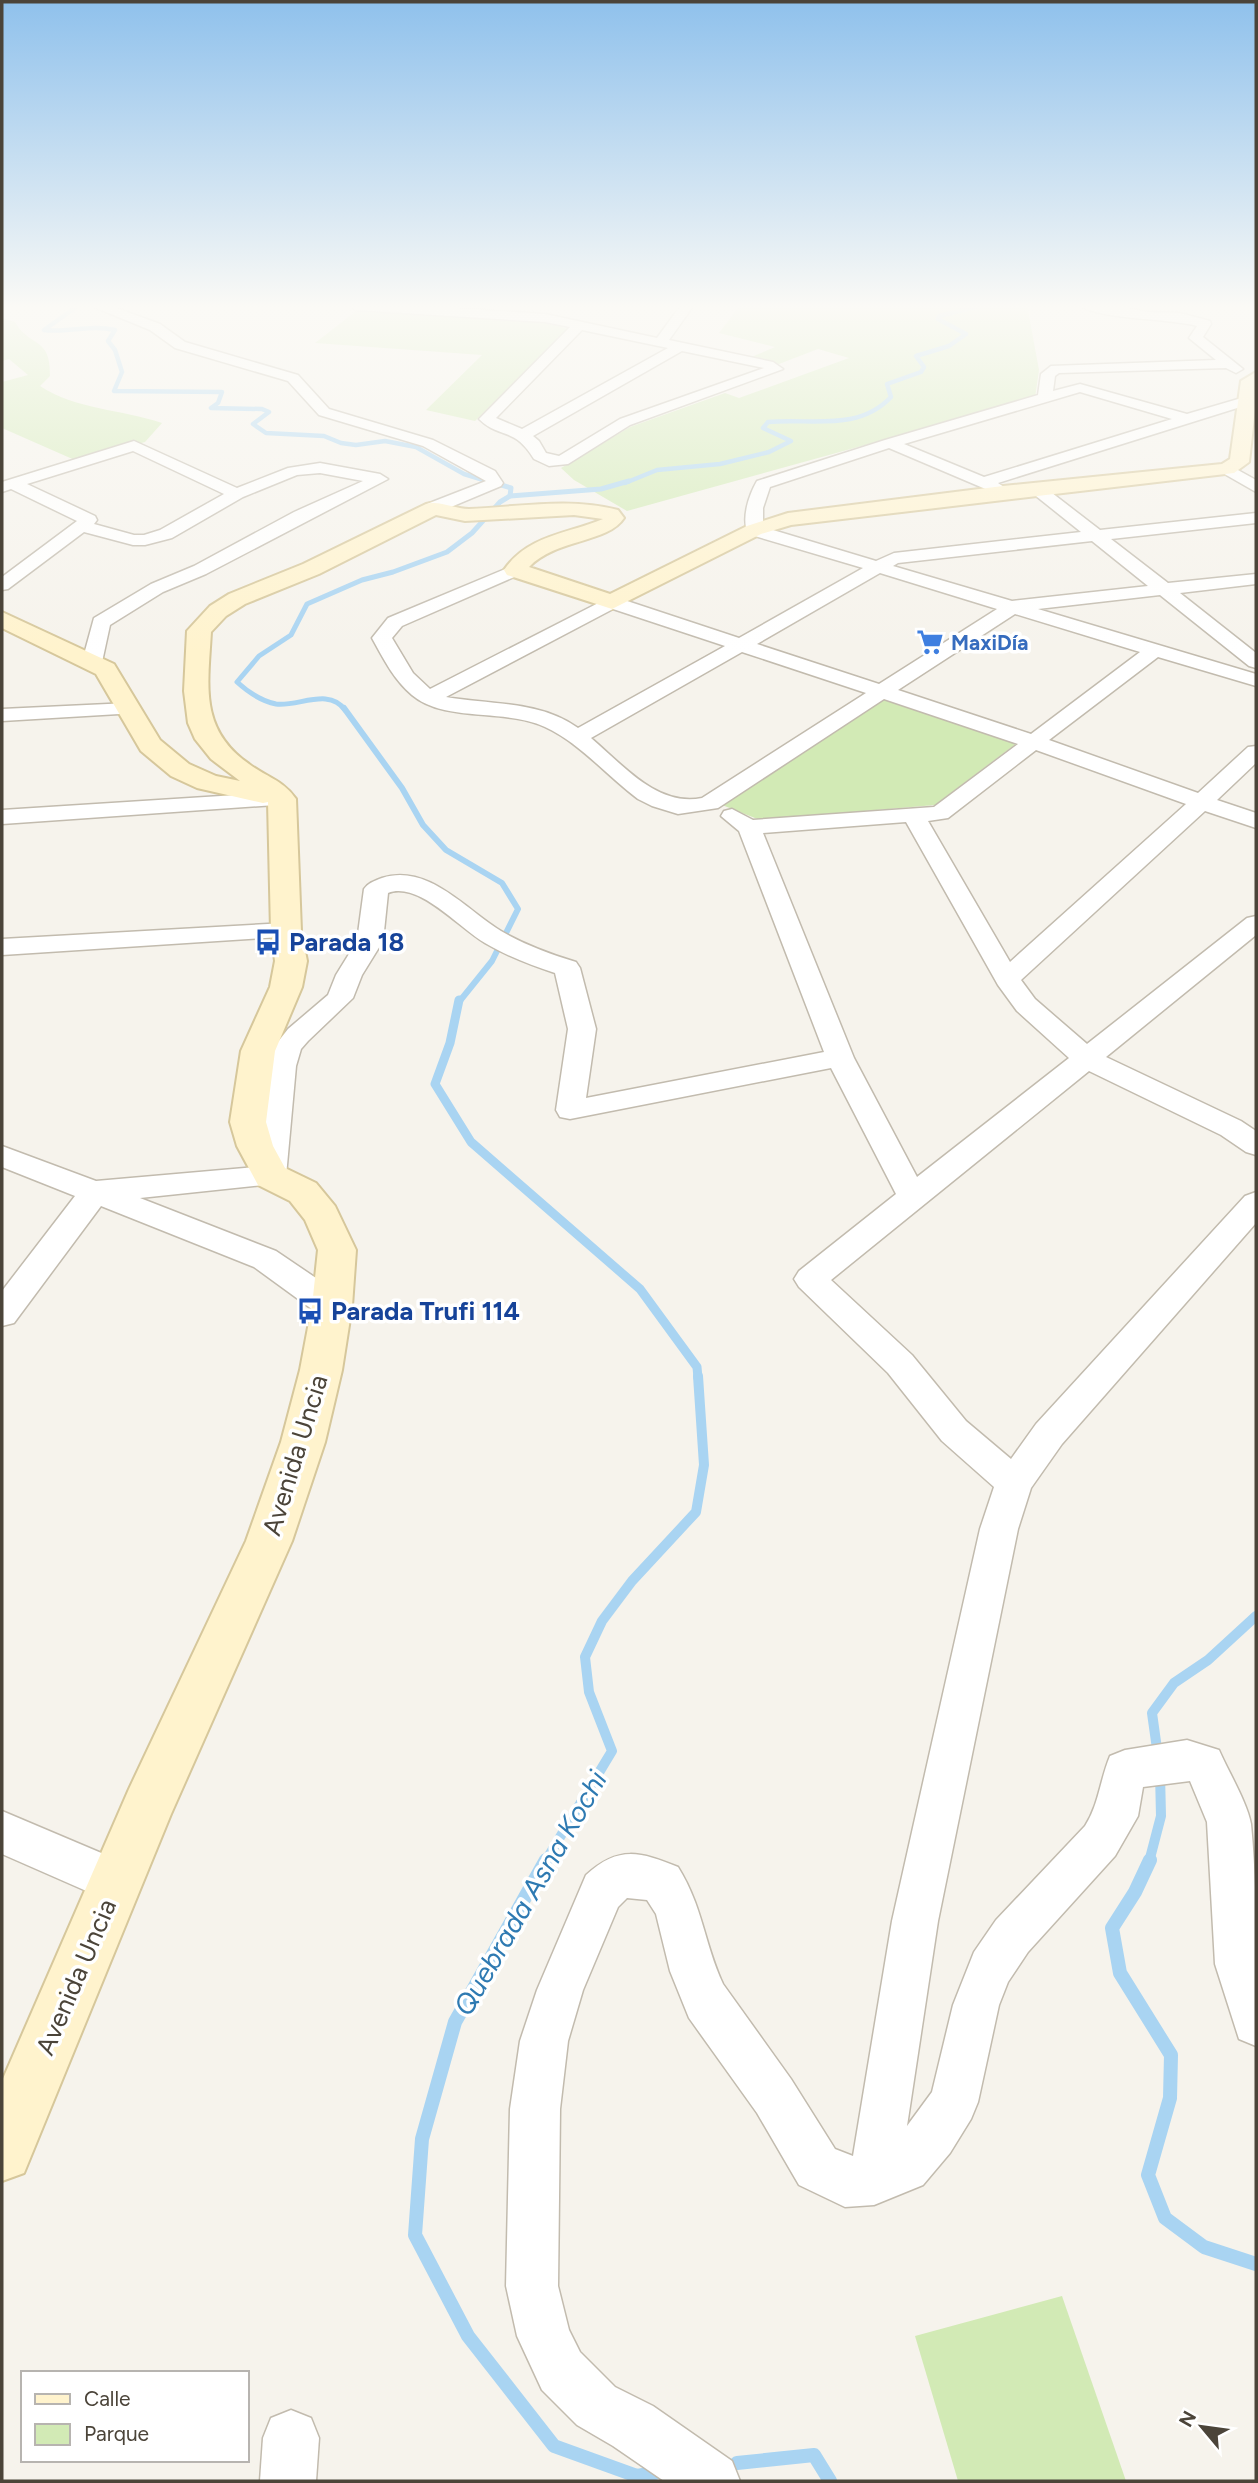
<svg xmlns="http://www.w3.org/2000/svg" width="1258" height="2483" font-family="Figtree,sans-serif">
<rect width="100%" height="100%" fill="#f6f3ec"/>
<!-- green -->
<g fill="#d2eab5">
<path d="M740,305h287l12,65 -4,28 -408,113 -53,-31 -13,-12 69,-41 95,-34 14,5 110,-40 -31,-9 -39,15 -30,-6 26,-11 -56,-14z"/>
<path d="M360,308l178,12 30,9 -93,92 -49,-11 56,-55 -167,-12z"/>
<path d="M2,318l13,4c15,26 36,14 35,54l-10,10c37,24 81,23 122,37l-17,19 -68,19 -75,-33v-46l26,-7 -19,-16 -7,2z"/>
<path d="M880,696l137,47 -82,62 -175,15 -43,-17z"/>
<path d="M1062,2296l64,185h-168l-43,-145z"/>
</g>
<g fill="none" stroke-linecap="round" stroke-linejoin="round">
<!-- stream-far5 -->
<g stroke="#a9d4f2" stroke-width="4.5">
<path d="M79,305l-35,25c24,3 47,-6 71,0l-7,11 7,9 7,22 -8,19 108,1 -4,11 -7,5 51,1 7,3 -16,12 13,9 58,3 17,7 15,2 29,-4 31,6 48,27 29,9"/>
<path d="M625,483l32,-13 63,-6 49,-12 22,-11 -28,-13 5,-6c43,-4 90,10 123,-25l-4,-13 34,-12 3,-5 -8,-11 33,-10 17,-12 -28,-15 1,-3 44,-11"/>
</g>
<!-- stream-far4 -->
<g stroke="#a9d4f2" stroke-width="5">
<path d="M488,481l23,7 -1,8"/>
<path d="M345,710c-16,-23 -47,-3 -69,-6 -15,-3 -28,-12 -39,-22l22,-26 32,-21 16,-31 55,-24 31,-8 54,-20 25,-19 28,-31 10,-6 91,-7 28,-8"/>
</g>
<!-- stream-far3 -->
<path stroke="#a9d4f2" stroke-width="6" d="M344,708l58,80 21,37 23,25 56,33 16,26 -26,52 -33,41"/>
<!-- stream-far2 -->
<path stroke="#a9d4f2" stroke-width="9" d="M459,1000l-9,43 -15,41 36,58 169,147 57,78 1,11"/>
<!-- stream-far1 -->
<g stroke="#a9d4f2" stroke-width="10">
<path d="M1158,1756l-6,-43 22,-30 34,-23 48,-44"/>
<path d="M545,1862l67,-111 -23,-59 -4,-35 17,-36 30,-40 64,-69 8,-47 -6,-89"/>
<path d="M1149,1862l12,-46 -1,-43"/>
</g>
<!-- stream -->
<g stroke="#a9d4f2" stroke-width="14">
<path d="M546,1860l-91,162 -33,117 -7,96 53,101 86,110 83,30 18,-3"/>
<path d="M1150,1860l-15,32 -23,36 8,45 51,82 -1,43 -22,77 17,43 39,29 52,17"/>
<path d="M737,2463l77,-8 16,26"/>
</g>
<!-- street casing -->
<g stroke="#c2bbae" stroke-width="3">
<g id="street">
<path d="M89,305h19l52,19 25,18 113,33 31,34 104,31 62,31 8,12 -2,3 -62,26h-12l-2,-4 2,-4 59,-23 -63,-35 -104,-31 -31,-34 -113,-33 -25,-18z"/>
<path d="M406,305l139,9 112,24 24,-33h13l-25,35 104,22 10,7 -153,56 -62,39 -19,2 -15,-7c-20,-33 -35,-20 -55,-40l91,-92 -25,-5 -189,-12 -6,-4zM582,330l86,18 -146,81 -26,-11zM682,351l82,17 -144,51 -61,37 -13,-3 -7,-12 -6,-5z"/>
<path d="M1079,305h30l39,7 32,1 30,8 1,3 -8,13 40,32 -7,4 -10,-5 -167,5 -4,3 -2,15 27,-7 107,30 58,-17 7,4 -2,3 -252,79 12,8 -8,5 -113,-48 -119,39 -7,21v19l113,34 18,-8 187,-21 -50,-40 -2,-3 8,-5 6,2 57,44 156,-17v10l-145,16 57,44 88,-9v10l-76,9 76,60v15l-7,-2 -89,-71 -122,14 218,65v12l-98,-29 -109,83 149,53 50,-46 8,-1v17l-39,37 39,13v15l-51,-17 -184,169 14,19 52,45 160,-126 9,-2v19l-150,122 135,64 15,10v24l-10,-3 -25,-17 -132,-64 -258,209 81,75 54,66 45,38 25,-35 209,-228 11,-4v31l-194,221 -31,44 -13,41 -80,392 -31,205 25,-34 21,-87 21,-53 22,-32 89,-94c14,-22 15,-46 25,-70l15,-6 62,-10 32,10c9,21 28,52 32,74 7,72 5,149 5,222l-17,-7 -24,-75 -8,-142 -17,-41 -47,6 -5,29 -23,40 -87,96 -20,30 -9,23 -21,97 -7,17 -21,34 -27,32 -49,20 -29,2 -46,-22 -42,-72 -68,-95 -19,-47 -14,-57 -9,-14 -20,-2 -9,9 -35,83 -15,51 -8,68 -2,177 11,44 11,22 35,35 38,19 79,55 8,20h-76l-51,-35 -36,-21 -35,-35 -25,-54 -11,-50 4,-177 10,-68 17,-51 49,-115c33,-30 54,-23 92,-8 25,40 26,76 45,117l68,95 44,70 18,7 39,-235 88,-392 14,-42 -52,-46 -54,-68 -89,-86 -5,-8 5,-8 97,-77 -65,-126 -261,51 -10,-2 -4,-7 12,-81 -13,-56c-24,-8 -48,-17 -70,-30 -26,-15 -66,-62 -97,-50l-5,48 -21,34 -9,23 -45,43 -7,8 -5,17 -10,110 -4,7 -142,15 136,53 68,46 4,9 -4,9 -12,3 -12,-3 -66,-48 -153,-61 -87,117 -12,3v-35l73,-95 -73,-29v-21l94,35 161,-14 11,-101 6,-19 14,-18 40,-34 8,-20 21,-34 7,-52c4,-6 10,-8 18,-11 46,-15 84,32 119,53 24,14 49,23 75,31l4,6 16,61 -10,69 238,-46 -85,-221 -18,-15 3,-5 8,-2 21,11 181,-13 84,-63 -134,-45 -166,109 -40,6 -26,-8 -14,-7c-31,-23 -58,-56 -93,-72 -40,-19 -100,-4 -133,-32 -18,-15 -29,-37 -40,-57l16,-20 127,-53 6,1 3,4 -3,4 -119,52 -10,12 21,35 17,16 182,-93 127,42 124,-70 -115,-34c-7,-16 1,-39 9,-53l128,-41 153,-45 3,-21 10,-8 165,-6 -27,-22 8,-12c-28,-8 -97,-6 -118,-21zM1080,392l92,27 -188,58 -80,-33zM1092,541l56,45 -136,15 -119,-35 5,-3zM880,573l117,36 -118,75 -122,-40zM613,609l112,37 -147,82c-39,-28 -88,-23 -132,-31zM1015,614l125,38 -109,82 -133,-44zM742,652l124,41 -164,105c-45,9 -79,-33 -111,-60zM1036,750l150,54 -176,158 -82,-141 20,-3zM906,822l92,163 19,26 52,47 -152,119 -63,-119 -91,-225z"/>
<path d="M134,441l103,47 51,-20 32,-5 60,11 8,5 -182,95 -43,18 -53,33 -8,37 -3,4h-14l-3,-4 12,-44 57,-34 43,-18 100,-54 69,-31 -43,-8 -23,2 -54,22 -71,41 -27,7h-12l-49,-13 -76,57 -6,1v-13l75,-56 -66,-32 -9,3v-10zM133,451l91,43 -64,36 -16,5h-10l-40,-11 3,-4 -2,-4 -68,-32z"/>
<path d="M1227,464l29,16v12l-35,-20 -2,-3z"/>
<path d="M129,703l7,2 3,4 -3,4 -134,8v-12z"/>
<path d="M282,792l8,2 3,5 -3,5 -288,20v-14z"/>
<path d="M286,923l9,3 4,5 -4,5 -293,19v-16z"/>
<path d="M2,1811l130,55 6,16 -6,16 -16,6 -114,-50z"/>
<path d="M291,2410l20,8 8,20 -3,43h-56l3,-43 8,-20z"/>
</g>
</g>
<!-- secondary casing -->
<g stroke="#d6c79b" stroke-width="4">
<path id="secondary" d="M1256,372v28l-7,62 -15,11 -443,52 -30,9 -149,75 -105,-34 -3,-5c24,-35 63,-36 99,-51l-29,-4 -109,6 -29,-6 -117,59 -74,30 -19,12 -15,16c-3,54 -12,97 38,132 17,13 34,16 47,35l5,132 6,30 -5,26 -27,64 -9,71 7,24 12,22 31,15 19,23 21,44 -4,56 -10,64 -17,72 -33,99 -121,273 -147,359 -22,8v-100l127,-292 117,-248 35,-99 19,-72 12,-64 6,-56 -13,-30 -15,-19 -32,-16 -21,-39 -7,-24 11,-71 29,-64 5,-26 -4,-30 -3,-129 -5,1 -66,-15 -26,-12 -30,-25 -45,-77 -94,-46v-16l112,52 46,76 29,24 27,12 24,5 -29,-22 -16,-20 -7,-16 -4,-32 3,-60 23,-25 19,-12 74,-30 123,-60c14,-4 28,5 43,5 50,-2 100,-12 149,1l6,8c-16,25 -69,21 -95,49l81,27 137,-68 41,-13 215,-27 219,-22 8,-5 11,-78z"/>
</g>
<!-- street -->
<use href="#street" fill="#fff" fill-rule="evenodd"/>
<!-- secondary -->
<use href="#secondary" fill="#fff3cd" fill-rule="evenodd"/>
</g>
<!-- sky -->
<linearGradient id="sky" x2="0" y2="1"><stop stop-color="#8fc1ec"/><stop offset="0.47" stop-color="#fbfaf6"/><stop offset="1" stop-color="#fbfaf6" stop-opacity="0"/></linearGradient>
<rect width="1258" height="653" fill="url(#sky)"/>
<!-- icons -->
<defs>
<g id="supermarket-bare" transform="scale(2.1)"><path d="M-6-5.5h2.5l.6 2H6L4.5 2H-2.5L-4.4-4H-6ZM-1.5 3.2a1.3 1.3 0 1 0 .1 0ZM3 3.2a1.3 1.3 0 1 0 .1 0Z" fill="#3f7fe0" stroke="#fff" stroke-width="2.5" paint-order="stroke"/></g>
<g id="bus-bare" transform="scale(2.1)"><path d="M-5-6H5V4H4V6H2V4H-2V6H-4V4H-5ZM-3.5-4V0h7V-4ZM-3.5 1.2v1.5H-2V1.2ZM2 1.2v1.5H3.5V1.2Z" fill="#1a4fb4" stroke="#fff" stroke-width="2.5" paint-order="stroke"/></g>
</defs>
<g fill-rule="evenodd">
<use href="#supermarket-bare" x="930" y="642"/>
<use href="#bus-bare" x="268" y="942"/>
<use href="#bus-bare" x="310" y="1311"/>
</g>
<g text-anchor="middle" dominant-baseline="central" stroke-width="7" stroke-linejoin="round" paint-order="stroke">
<!-- far-shop labels -->
<g font-size="21" font-weight="bold" fill="#366cbe" stroke="#fff" text-anchor="start">
<text x="951" y="642">MaxiDía</text>
</g>
<!-- transit labels -->
<g font-size="26" font-weight="bold" fill="#164399" stroke="#fff" text-anchor="start">
<text x="289" y="942">Parada 18</text>
<text x="331" y="1311">Parada Trufi 114</text>
</g>
<!-- street labels -->
<g font-size="26" fill="#4b4439" stroke="#fff">
<text transform="translate(295 1455) rotate(-73)">Avenida Uncia</text>
<text transform="translate(76 1977) rotate(-67)">Avenida Uncia</text>
</g>
<!-- water labels -->
<g font-size="28" font-style="italic" fill="#2e7ab2" stroke="#fff">
<text transform="translate(530 1893) rotate(-60)">Quebrada Asna Kochi</text>
</g>
</g>
<!-- border -->
<rect width="1258" height="2483" fill="none" stroke="#4b4439" stroke-width="7"/>
<!-- legend -->
<rect x="21" y="2371" width="228" height="91" fill="#ffffff" stroke="#b7b4b0" stroke-width="2"/>
<rect x="35" y="2394" width="35" height="10" fill="#fff3cd" stroke="#b7b4b0" stroke-width="2"/>
<text x="84" y="2406" font-size="21" fill="#4b4439">Calle</text>
<rect x="35" y="2424" width="35" height="21" fill="#d2eab5" stroke="#b7b4b0" stroke-width="2"/>
<text x="84" y="2441" font-size="21" fill="#4b4439">Parque</text>
<!-- north arrow -->
<g transform="translate(1202 2427) rotate(299)" stroke="#ffffff" stroke-width="5" paint-order="stroke">
<path d="M0-5L12 26L0 18L-12 26Z" fill="#4b4439"/>
<text y="-10" font-size="19" font-weight="bold" text-anchor="middle" fill="#4b4439">N</text>
</g>
</svg>
